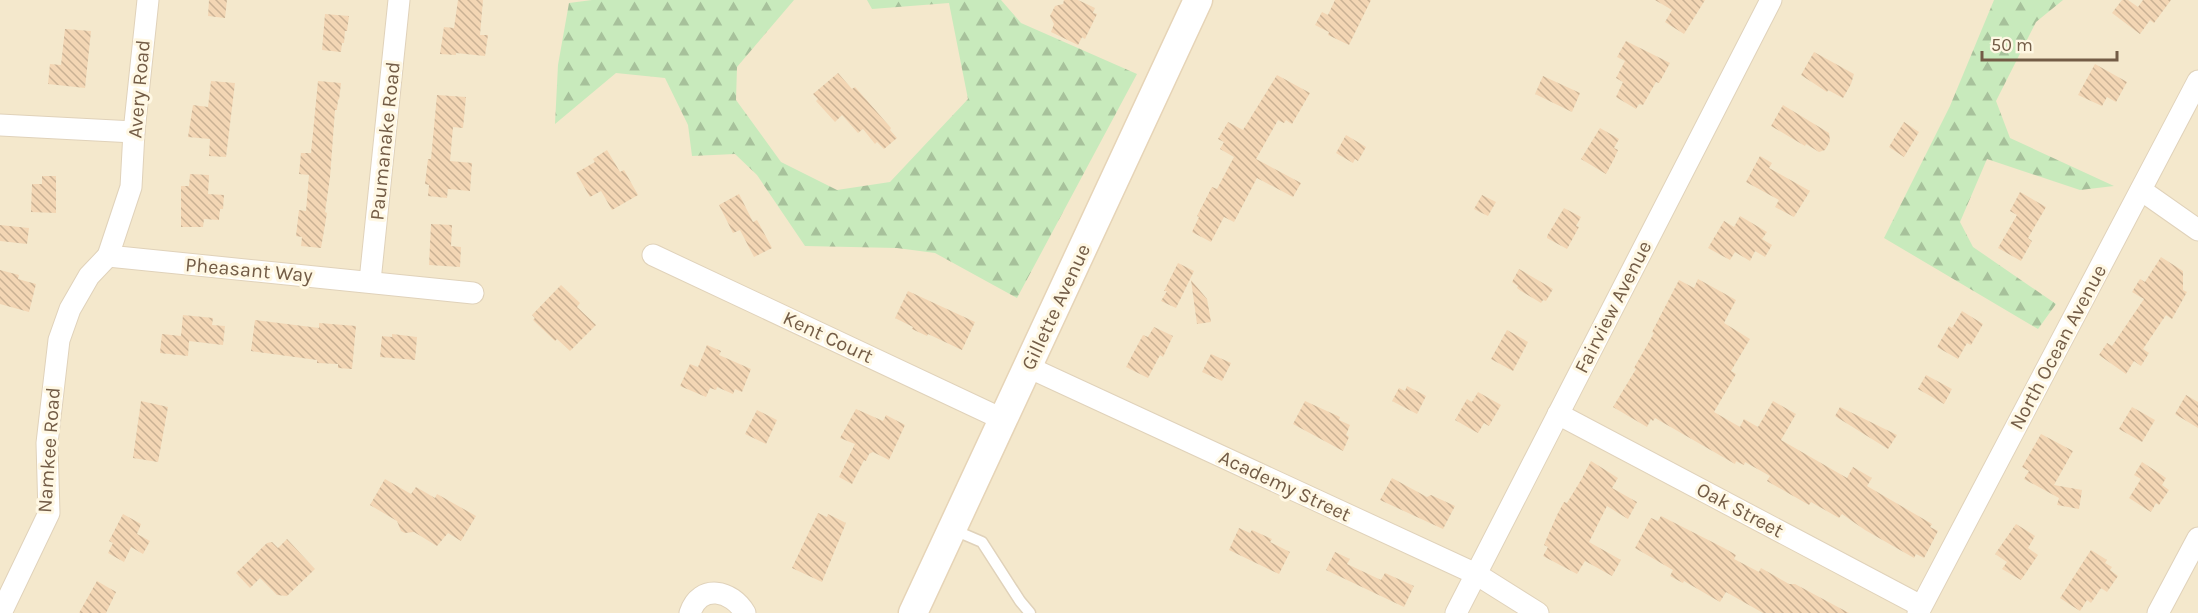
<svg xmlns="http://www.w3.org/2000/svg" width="2198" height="613" font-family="Karla,sans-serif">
<defs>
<pattern id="forest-firs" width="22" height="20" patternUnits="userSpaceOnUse" patternTransform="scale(1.5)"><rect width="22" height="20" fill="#c8eabc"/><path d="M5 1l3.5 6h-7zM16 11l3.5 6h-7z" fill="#a7c19b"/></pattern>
<pattern id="building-back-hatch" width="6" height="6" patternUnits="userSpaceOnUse" patternTransform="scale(1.5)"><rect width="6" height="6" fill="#f3d6b4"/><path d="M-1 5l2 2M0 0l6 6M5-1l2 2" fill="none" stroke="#c9b194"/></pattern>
</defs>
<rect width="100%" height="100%" fill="#fdf5dd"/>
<!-- residential -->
<rect fill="#f4e8cc" x="0" y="0" width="2198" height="613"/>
<!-- forest -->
<g fill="url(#forest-firs)">
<path d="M592,0h202l-57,67 -1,33 45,62 56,28 53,-8 78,-83 -19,-96 -77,6 -5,-9h134l20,23 116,51 -120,224 -82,-45 -38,-5 -92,-2 -48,-71 -22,-21 -43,2 -4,-31 -23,-47 -49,-5 -61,51 3,-59 11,-62z"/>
<path d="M1994,0h69l-27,22 -40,79 14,37 104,48 -34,4 -93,-31 -27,63 13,25 83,57 -18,25 -154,-91 66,-132z"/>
</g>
<!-- building -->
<g fill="url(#building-back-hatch)">
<path d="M209,0h18l-2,18 -17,-2z"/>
<path d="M458,0h25l-3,35h8l-3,21 -29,-3v2l-16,-1 4,-27 10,1z"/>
<path d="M1064,0h14l17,8 -2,5 4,1 -12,25 -3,-2 -4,8 -27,-13 3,-8 -4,-8 5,-10 8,-2z"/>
<path d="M1335,0h36l-22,45 -21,-10 1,-3 -14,-7 7,-13 6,3z"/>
<path d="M1655,0h50l-21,34 -19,-12 7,-12z"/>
<path d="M2122,0h6l10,7 5,-7h28l-17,23 -4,-3 -10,14 -28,-21z"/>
<path d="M325,14l24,2 -2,15h-2l-1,12h-2l-1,9 -19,-2z"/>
<path d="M65,29l26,2 -6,57 -37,-4 2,-20 11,1z"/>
<path d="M1626,41l44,22 -11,20 -3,-1 -13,23 -4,-1 -3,5 -20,-12 7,-15 -7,-4 9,-17 -8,-4z"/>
<path d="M1814,52l40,22 -3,10 -8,14 -15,-8 -1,2 -26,-17z"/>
<path d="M2095,64l32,18 -11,20 -9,-5 -5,9 -24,-11z"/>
<path d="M838,73l14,16 3,-2 36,41 -1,2 7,8 -13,11 -7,-7 -2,2 -12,-15 -5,4 -16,-18 -7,7 -19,-21 2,-2 -5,-5z"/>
<path d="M1277,75l33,18 -18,31 -6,-4 -2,3 -6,-3 -22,39 45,24 -8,14 -36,-19 -23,44 -10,-5 -13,25 -19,-10 7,-15 -2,-1 15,-29 5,2 17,-32 -14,-8 4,-7 -6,-3 10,-17 15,8z"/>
<path d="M1543,76l37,17 -8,19 -37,-18z"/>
<path d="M211,81l24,2 -9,74 -17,-1 1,-17 -22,-2 5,-32 15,2z"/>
<path d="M318,81l23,2 -2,17 -1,-1 -1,11h-2l-5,67 -5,35 2,1 -6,35 -20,-2 1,-9 -6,-1 3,-26 7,1 3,-36 -10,-1 2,-21h10z"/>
<path d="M437,95l29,2 -3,31 -10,-1 -3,34 22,2 -2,28 -22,-2 -1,9 -19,-2 1,-11 -4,-1 3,-25h3z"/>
<path d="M1783,105l46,28 1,8 -5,9 -6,2 -13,-8 -1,2 -34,-20z"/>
<path d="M1904,122l15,10 -15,25 -15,-10z"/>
<path d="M1600,128l19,11 -5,9 4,2 -4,9 -8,15 -25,-15z"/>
<path d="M1346,135l20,12 -8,14 -3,-2 -2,4 -17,-10z"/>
<path d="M607,150l13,22 4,-2 14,25 -26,15 -11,-19 -11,6 -14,-24 19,-11 -2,-3z"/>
<path d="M1760,156l12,7 -3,5 41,23 -16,26 -19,-10 4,-7 -33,-18z"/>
<path d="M190,174l19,1 -1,19 16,1 -1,14h-3l-1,11 -15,-1 -1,8h-22v-41h8z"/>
<path d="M42,176h14v37l-25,-1 1,-28h10z"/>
<path d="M2020,192l26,15 -18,31 4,3 -11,20 -23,-13 19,-33 -7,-4z"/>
<path d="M739,194l14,28 4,-2 15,28 -18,9 -14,-27 -7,3 -14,-28z"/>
<path d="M1482,195l14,7 -8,14 -14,-7z"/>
<path d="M1564,208l17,9 -5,9 3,1 -12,22 -20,-11v-2z"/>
<path d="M1740,216l27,16 -5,7 10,6 -7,12 -10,-6 -5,10 -15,-9 -5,8 -22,-12 16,-27 10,6z"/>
<path d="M431,224l21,1 -1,21 10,1 -1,20 -31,-2z"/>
<path d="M0,225l29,3 -2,16 -27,-3z"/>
<path d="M2161,257l22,14v19l4,2 -15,27 -6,-4 -23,34 6,4 -8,13 -7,-5 -8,13 -27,-19 8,-12 5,3 32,-47 -12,-7 8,-13 5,3z"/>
<path d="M1178,263l16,8 -18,37 -15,-7 6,-10h-3z"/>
<path d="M1519,269l34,20 -7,12 -3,-1 -2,3 -20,-12 -4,-3 1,-2 -6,-4z"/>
<path d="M0,270l19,5 -1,4 18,5 -7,28 -29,-8z"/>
<path d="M1698,279l38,21 -12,23 26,16 -19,32 5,3 -22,38 26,15 4,-8 14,8 15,-26 23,13 -15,26 66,38 6,-11 19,11 -5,8 65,38 -2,3 8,4 -14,27 -8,-4 -2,4 -49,-28 -23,-16 -3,4 -28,-16 -2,3 -42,-24 3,-5 -25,-14 -1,3 -8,-4 -1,3 -80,-46 -2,3 -2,-2 -4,8 -34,-20 23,-38 -2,-1 20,-35 -2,-1 27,-52 15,8z"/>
<path d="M1191,280l16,19 4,23 -14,2z"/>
<path d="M561,285l19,18 -3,4 19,18 -26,26 -13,-12 -2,2 -22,-21 2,-2 -3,-3z"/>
<path d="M908,291l67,31 -13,28 -34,-16 -1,2 -15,-7 1,-2 -18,-9z"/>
<path d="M1962,311l21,13 -12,21 -4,-2 -9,16 -21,-12 12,-21 3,2z"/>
<path d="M183,315l30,3 -1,7 13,1 -2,19 -34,-4 -1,15 -28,-3 2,-19 19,2z"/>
<path d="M255,320l64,8v-5l37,3 -4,43 -14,-1v-4l-21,-1v-3l-66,-9z"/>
<path d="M1154,327l19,9 -10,21 -3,-2 -12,23 -22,-11 17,-32 5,2z"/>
<path d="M1507,330l21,12 -15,29 -22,-12z"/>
<path d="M392,334l25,3 -2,23 -35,-3 2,-21 10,1z"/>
<path d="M707,345l14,6 -2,4 32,14 -9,23 -7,-3 -2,5 -16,-7 -1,3 -6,-2 -4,9 -26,-11 10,-22 8,3z"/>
<path d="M1211,354l20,9 -9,18 -20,-9z"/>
<path d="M1926,375l26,14 -8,15 -26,-15z"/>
<path d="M1407,386l19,10 -9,18 -25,-13 7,-13 6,3z"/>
<path d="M1478,392l23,13 -12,21 -5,-3 -6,10 -23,-13 12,-21 5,3z"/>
<path d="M2186,395l12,7v26l-23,-14z"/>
<path d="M141,401l27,6 -10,55 -25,-4z"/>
<path d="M1305,401l35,16 -1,3 11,5 -4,10 3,2 -6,14 -50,-27z"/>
<path d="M1840,407l57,28 -9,14 -53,-33z"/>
<path d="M2132,407l23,13 -13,22 -23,-13z"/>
<path d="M856,409l27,12 3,-6 19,10 -16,35 -16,-8 -4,2 -3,7 -2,-1 -12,24 -13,-7 16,-33 -15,-6z"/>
<path d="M757,410l20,10 -11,24 -21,-10z"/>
<path d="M2041,434l32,17 -19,34 28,5 -3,19 -22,-4 2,-7 -35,-19 5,-8 -7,-4z"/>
<path d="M1591,461l27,17 -6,10 25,14 -9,17 -21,-13 -18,36 32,18 -9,16 -27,-15 -8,13 -34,-18 5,-9 -4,-2 2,-5 11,-25 7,-13 3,1 14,-23z"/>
<path d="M2142,462l24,16 -4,7 7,5 -10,15 -3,-2 -5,9 -22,-14 12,-19 -7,-4z"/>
<path d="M1392,478l35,19 4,-2 24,11 -12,23 -63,-29z"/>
<path d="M385,479l26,15 5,-7 19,11 2,-4 39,22 -15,25 -13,-8 -11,13 -23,-14 -9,1 -4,-2 -4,-10 -27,-16z"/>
<path d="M818,513l9,4 1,-3 18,9 -24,59 -30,-14z"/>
<path d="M123,514l18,10 -4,10 13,7 -7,13 -12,-7 -7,15 -16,-9 5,-10 -4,-2z"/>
<path d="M1661,516l63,32 12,7 -2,4 25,13 2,-4 28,16h6l54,29h-86l-37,-21 -6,10 -36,-21 -1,2 -13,-7 3,-6 -38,-22 16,-30 7,3z"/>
<path d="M2016,524l19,12 -7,12 10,7 -17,25 -19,-11 5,-7 -12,-8z"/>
<path d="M1239,528l11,5 2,-3 20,9 -2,3 20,10 -11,22 -50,-24z"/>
<path d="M287,539l28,30 -28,27 -10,-1 -17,-17 -10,10 -14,-15 31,-30 5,-1 6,6z"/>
<path d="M2091,550l16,10 -2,3 7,4 -2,3 8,6 -11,16 -6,-4 -10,15 -4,-3 -7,11 -20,-13z"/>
<path d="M1335,552l15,7 -3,5 34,16 4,-7 29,13 -10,21 -78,-37z"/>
<path d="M97,581l19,11 -10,21h-27z"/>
</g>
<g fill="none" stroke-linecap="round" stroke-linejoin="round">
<!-- lane casing -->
<g stroke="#e0d2ba" stroke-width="13">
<path id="lane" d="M954,530l28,12 38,59 10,12"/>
</g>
<!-- street casing -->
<g stroke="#e0d2ba" stroke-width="23">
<g id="street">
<path d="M148,0l-14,132 -3,55 -23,69 365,37"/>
<path d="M0,125l134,7"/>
<path d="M2141,190l57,40"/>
<path d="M653,255l349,164"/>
<path d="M370,281l29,-281"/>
<path d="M1028,367l448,207 62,39"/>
<path d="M1558,414l363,192"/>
<path d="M1,613l48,-100 -2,-70 12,-103 11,-31 19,-33 19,-20"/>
<path d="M690,613c10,-30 42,-23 55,0"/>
<path d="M1456,613l315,-613"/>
<path d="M1918,613l280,-532"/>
<path d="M2158,613l40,-75"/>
</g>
</g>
<!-- secondary casing -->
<g stroke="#e6d4b7" stroke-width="31">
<path id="secondary" d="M913,613l285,-613"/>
</g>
<!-- lane -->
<use href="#lane" stroke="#fff" stroke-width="10"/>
<!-- street -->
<use href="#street" stroke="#fff" stroke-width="21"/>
<!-- secondary -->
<use href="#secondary" stroke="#fff" stroke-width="28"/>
</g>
<g text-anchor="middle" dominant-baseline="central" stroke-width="6" stroke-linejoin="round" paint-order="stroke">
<!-- street labels -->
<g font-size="20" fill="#735c46" stroke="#fff8e4">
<text transform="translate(139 89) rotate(-85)">Avery Road</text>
<text transform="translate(385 141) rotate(-84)">Paumanake Road</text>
<text transform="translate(249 270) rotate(5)">Pheasant Way</text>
<text transform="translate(1056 307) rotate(-65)">Gillette Avenue</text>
<text transform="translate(1613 307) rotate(-63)">Fairview Avenue</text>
<text transform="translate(828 337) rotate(25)">Kent Court</text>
<text transform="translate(2058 347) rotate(-62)">North Ocean Avenue</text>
<text transform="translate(49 450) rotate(-86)">Namkee Road</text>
<text transform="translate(1285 486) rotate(25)">Academy Street</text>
<text transform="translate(1740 510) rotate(28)">Oak Street</text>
</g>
</g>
<!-- scale -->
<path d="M1982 51v9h135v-9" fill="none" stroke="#735c46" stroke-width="3"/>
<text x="1991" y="51" font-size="18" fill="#735c46" stroke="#fff8e4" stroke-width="4.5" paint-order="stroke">50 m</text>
</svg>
